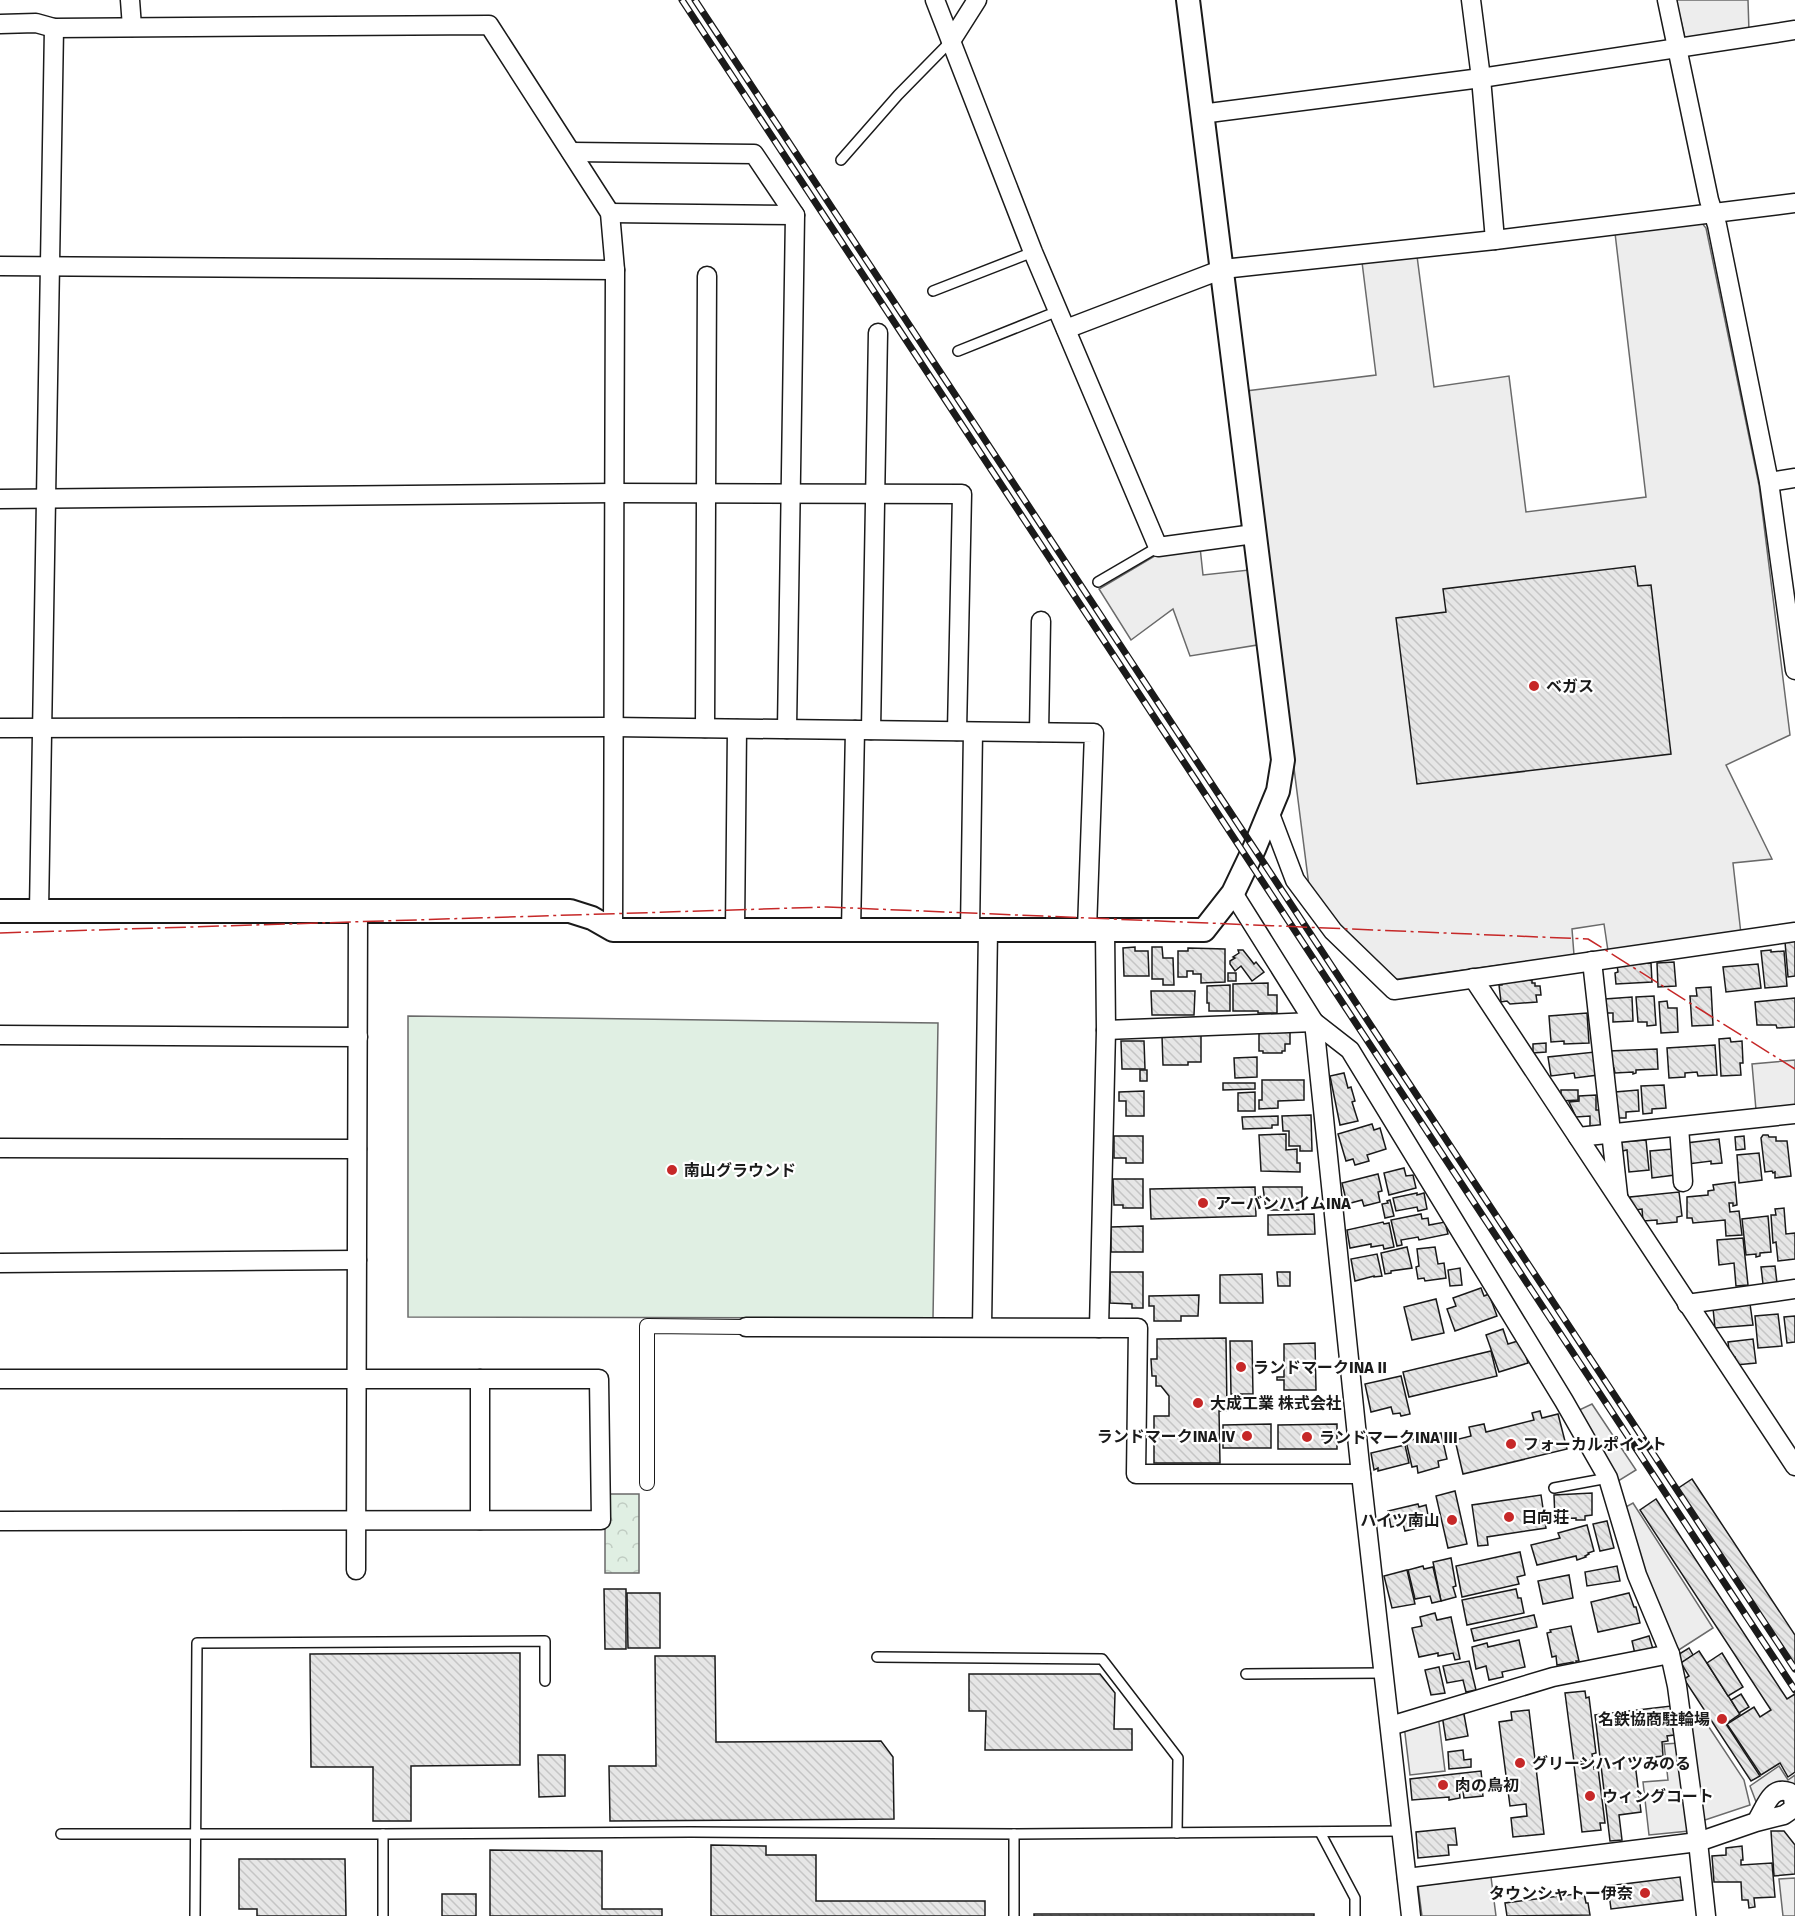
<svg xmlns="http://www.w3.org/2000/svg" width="1795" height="1916" font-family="'Fira Sans','Noto Sans JP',sans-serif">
<defs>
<pattern id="forest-crowns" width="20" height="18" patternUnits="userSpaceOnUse" patternTransform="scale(1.5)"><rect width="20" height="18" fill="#e0efe3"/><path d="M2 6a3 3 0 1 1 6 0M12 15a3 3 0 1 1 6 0" fill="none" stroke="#c0ccc2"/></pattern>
<pattern id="building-back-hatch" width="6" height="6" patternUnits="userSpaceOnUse" patternTransform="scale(1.5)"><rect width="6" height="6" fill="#e6e6e6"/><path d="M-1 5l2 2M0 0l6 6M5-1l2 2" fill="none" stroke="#c5c5c5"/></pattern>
</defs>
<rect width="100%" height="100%" fill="#fff"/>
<!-- forest -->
<rect fill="url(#forest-crowns)" stroke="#6a6a6a" stroke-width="1.5" x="605" y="1494" width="34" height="79"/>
<!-- pitch -->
<path fill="#e0efe3" stroke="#6a6a6a" stroke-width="1.5" d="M408,1016l530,7 -5,295 -525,-1z"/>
<!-- parking -->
<g fill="#ededed" stroke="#6a6a6a" stroke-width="1.5">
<path d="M1676,0h72l1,32 -64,6z"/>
<path d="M1700,221l6,7 53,257 31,250 -64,30 46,94 -39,4 8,71 -133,17 -4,-27 -32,5 2,26 -183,25 -81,-86 -64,-503 130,-16 -14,-113 55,-6 17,131 75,-11 17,136 120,-15 -31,-264z"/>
<path d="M1200,547l3,28 46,-5 8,75 -67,11 -17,-47 -42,31 -32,-51 64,-38z"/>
<path d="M1795,1060v46l-39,4 -4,-46z"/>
<path d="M1592,1404l44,66 -21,13 -38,-72z"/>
<path d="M1633,1503l80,125 -39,25 -52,-144z"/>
<path d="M1699,1712l45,68 6,25 -48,16 -13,-105z"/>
<path d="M1438,1715l7,56 -35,4 -6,-50z"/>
<path d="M1680,1743l9,88 -40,4 -6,-53 25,-2 -4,-36z"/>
<path d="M1779,1766l9,14 7,-5v13l-37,19 -8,-21z"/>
<path d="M1491,1877l5,39h-74l-4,-30z"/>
<path d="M1795,1878v38h-12l-4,-37z"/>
</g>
<!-- building -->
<g fill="url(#building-back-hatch)" stroke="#1a1a1a" stroke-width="1.5">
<path d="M1635,566l3,20 13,-1 20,169 -254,30 -21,-166 50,-6 -3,-23z"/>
<path d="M1795,941v35l-7,1 -3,-35z"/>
<path d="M1135,947v4h13l1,25h-25l-1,-28z"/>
<path d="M1152,947h10l1,11h10l1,27h-11v-6h-11z"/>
<path d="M1188,948l37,1v33l-24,1v-9h-8v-3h-6v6h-9v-26h10z"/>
<path d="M1238,950h5l11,14 2,-2 8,10 -12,9 -11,-15 -6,5 -5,-7v-3l5,-3 -2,-1 6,-4z"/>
<path d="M1771,950v2l13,-1 3,35 -22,2 -4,-37z"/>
<path d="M1674,962l2,24 -18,1 -1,-24z"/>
<path d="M1651,963l1,19 -36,2 -1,-11 3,-1 -1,-7z"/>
<path d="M1758,964l3,24 -35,4 -3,-25z"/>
<rect x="1228" y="973" width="8" height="8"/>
<path d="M1532,980v3h3v3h5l1,9h-5l1,7 -27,2 -3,-3 -6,1 -2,-17h3v-3z"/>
<path d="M1268,983v12h9v18h-19v-2h-25v-27z"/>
<path d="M1230,985v26h-21v-8h-2v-17z"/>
<path d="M1711,987l2,38 -21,1 -2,-30h7l-1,-8z"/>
<path d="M1151,991h44l-1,24h-42z"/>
<path d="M1654,996l2,29 -9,1v-4h-9l-2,-25z"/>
<path d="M1632,997l1,24 -20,1v-9h-7l-1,-14z"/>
<path d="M1795,998v29l-18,1 -1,-3h-19l-2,-23z"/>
<path d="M1667,1001l1,7h9l1,24 -17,1 -2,-31z"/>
<path d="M1587,1013l2,30 -25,1v-3l-13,1 -2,-26z"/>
<path d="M1290,1031v13h-5v7h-3v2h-19v-2h-4v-19z"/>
<path d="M1187,1034h14v28h-13v3h-25l-1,-29h25z"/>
<path d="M1730,1038l1,4 11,-1 1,22h-3l1,12 -20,1 -2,-37z"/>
<path d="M1121,1041h23l1,28h-23z"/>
<path d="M1546,1043v9l-13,1v-9z"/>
<path d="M1715,1045l2,30 -19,1 -1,-4 -12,1v4l-16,1 -2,-30z"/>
<path d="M1657,1049l1,20 -22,1v3l-3,1v-2l-18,1 -1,-5h-5v-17z"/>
<path d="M1595,1052l3,23 -23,3 -1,-5 -23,3 -3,-19z"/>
<path d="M1257,1057v20l-22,1 -1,-20z"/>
<rect x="1140" y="1070" width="7" height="11"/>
<path d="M1344,1073l4,15 3,-1 4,14 -3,1 6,19 -18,4 -10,-49z"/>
<path d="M1262,1080h42v20l-26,1v7l-19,1v-9h3z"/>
<path d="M1223,1083h32v6l-32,1z"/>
<path d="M1664,1085l2,23 -14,1v4l-9,1 -2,-28z"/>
<path d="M1561,1090h17v10l-17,1z"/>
<path d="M1638,1090l1,21 -13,1v6h-10l-1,-26z"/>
<path d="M1144,1091v25h-18v-15h-7v-9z"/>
<path d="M1255,1092v19h-17v-18z"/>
<path d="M1596,1095v15h6l1,16h-13v-10l-14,1 -7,-15 10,-1v-5z"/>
<path d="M1311,1115l1,36h-12v-5h-11v-15h-6l-1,-15z"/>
<path d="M1278,1116v9h-6v3l-29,1 -1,-12z"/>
<path d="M1372,1124l2,6 6,-2 6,21 -19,6 2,6 -14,4 -2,-6 -7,2 -8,-27z"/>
<path d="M1286,1134v16l11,-1v14h3v9l-39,-1 -2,-36z"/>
<path d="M1763,1135h5l1,2h7v4h11l4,35 -16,2v-6l-2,1 -1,-2 -7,1 -4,-34z"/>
<path d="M1114,1136h29v27h-17v-5h-12z"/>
<path d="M1744,1136l1,13 -9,1 -1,-13z"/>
<path d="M1719,1139l3,24 -11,1v-3l-23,3 -2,-21z"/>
<path d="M1646,1140l3,30 -20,2 -2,-22 -5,1 -1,-9z"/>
<path d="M1673,1149l2,26 -23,3 -2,-27z"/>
<path d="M1759,1153l3,27 -23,3 -2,-28z"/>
<path d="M1404,1168l2,8 7,-1 3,13 -27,7 -5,-22z"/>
<path d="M1378,1174l4,17 -4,1 2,10 -16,4 -2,-6 -15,4 -5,-21z"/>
<path d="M1113,1179h30v29h-20v-3h-9z"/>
<path d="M1735,1182l2,23 -4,1v-3h-4l1,9 9,-1 3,24 -16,1 -1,-16 -32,3 -1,-5h-5v-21l21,-2v-4l6,-1 -1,-5z"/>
<path d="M1255,1187l1,29 -105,3 -1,-30z"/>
<path d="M1263,1187h39v23h-36z"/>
<path d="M1679,1192l3,24 -5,1v5l-20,2v-4l-14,1 -1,-12 -7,1 -5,-6v-7z"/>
<path d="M1417,1193v2l7,-2 3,16 -9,2 -1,-4 -21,4 -3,-13z"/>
<path d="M1390,1200l4,16 -9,2 -3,-14 6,-1 -1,-2z"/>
<path d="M1784,1208l2,26 9,-1v26l-17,2 -2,-19 -3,1 -2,-28h5l-1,-6z"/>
<path d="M1314,1214l1,20 -47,1v-20z"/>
<path d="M1421,1214l1,5 6,-1 1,7 16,-3 3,12 -29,6 -1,-3 -17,3 1,5 -5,1 -6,-26z"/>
<path d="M1768,1216l3,36 -11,1v3l-4,1v-3l-10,1 -4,-36z"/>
<path d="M1383,1222l1,2 5,-1 5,24 -10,2 -1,-4 -12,2v-3l-21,4 -3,-18z"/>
<path d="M1143,1226v26h-32v-25z"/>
<path d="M1743,1238l5,47 -12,1 -2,-23 -15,2 -2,-25z"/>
<path d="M1407,1247l5,21 -21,3v2l-6,1 -4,-21z"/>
<path d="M1435,1247l3,17 6,-1 2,15 -21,3 -1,-3 -6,1 -2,-12 3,-1 -2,-17z"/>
<path d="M1377,1254l5,22 -8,1v-1l-19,5 -4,-22z"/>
<path d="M1775,1266l2,17 -14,1 -2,-17z"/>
<path d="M1460,1268l2,17 -12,1 -2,-16z"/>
<path d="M1110,1272h33v36h-11v-4l-22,-1z"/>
<path d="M1277,1272h13v14h-12z"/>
<path d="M1262,1274l1,29h-43v-28z"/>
<path d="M1481,1288l3,8 5,-2 8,22 -42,15 -8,-22 9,-3 -3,-8z"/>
<path d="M1199,1295l-1,21h-17v5h-27v-15h-5v-10z"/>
<path d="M1436,1299l8,34 -32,7 -8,-33z"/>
<path d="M1750,1304l3,21 -38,3 -2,-20z"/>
<path d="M1778,1314l4,32 -24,2 -3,-32z"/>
<path d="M1795,1316v26l-8,1 -3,-26z"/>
<path d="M1503,1329l5,15 13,-4 7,23 -29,9 -13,-37z"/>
<path d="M1226,1338l1,73h-8l1,52h-66v-47h15v-20l-8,-10h-5v-10h-4l-1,-17h6v-20z"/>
<path d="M1753,1339l3,24 -20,2 -1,-8h-5l-2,-15z"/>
<path d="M1230,1341h22l1,53h-22z"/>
<path d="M1315,1343l1,47h-32v-10h-7v-3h7v-33z"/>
<path d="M1491,1351l6,25 -88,21 -6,-25z"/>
<path d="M1401,1376l9,38 -9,2 -1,-3 -7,1 -2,-7 -20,5 -6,-28z"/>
<path d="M1540,1411l2,7 16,-4 9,35 -104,25 -8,-34 16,-4 -2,-9 15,-3 2,8 48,-12 -2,-7z"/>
<path d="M1271,1424v24h-48v-23z"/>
<path d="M1337,1424v25h-59v-24z"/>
<path d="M1441,1433l6,26 -9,2 1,6 -21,6 -1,-7 -5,1 -6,-26z"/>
<path d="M1405,1445l4,18 -31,8v-3l-4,2 -3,-17z"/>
<path d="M1692,1479l103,156v34l-118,-180z"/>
<path d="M1455,1491l12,53 -19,4 -12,-52z"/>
<path d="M1592,1493v22l-7,1v4h-9v-2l-21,1 -1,-24z"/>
<path d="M1541,1495l5,33 -59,9 1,8 -10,1 -6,-41z"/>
<path d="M1656,1499l131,200 8,-5v78l-7,5 -8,-14 -19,12 -34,-51 27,-17 6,10 11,-7 -131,-200z"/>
<path d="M1418,1504l1,3 7,-2 4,20 -25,6 -2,-7 -12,3 -3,-16z"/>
<path d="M1607,1521l7,27 -14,3 -7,-27z"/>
<path d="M1587,1525l7,26 -6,2 1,1 -4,2 1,1 -9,3 -1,-4 -39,9 -6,-20 29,-7 -2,-5z"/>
<path d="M1520,1552l5,23 -8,2 2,7 -57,13 -6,-31z"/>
<path d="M1451,1558l5,28 -3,1 3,10 -15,4 -8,-39z"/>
<path d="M1423,1566l1,3 9,-2 8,34 -9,2 -2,-7 -15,3 -7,-29z"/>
<path d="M1617,1566l3,15 -33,5 -2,-14z"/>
<path d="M1407,1570l8,34 -23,4 -8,-32z"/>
<path d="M1569,1575l4,23 -30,6 -5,-23z"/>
<path d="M604,1589h22v60h-21z"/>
<path d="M1516,1589l2,9h3l3,15 -57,12 -5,-25z"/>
<path d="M627,1593h33v55h-32z"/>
<path d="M1629,1593l5,14h2l4,16 -42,9 -7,-30z"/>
<path d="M1435,1613l2,7 14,-3 9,42 -5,1 -2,-7 -15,3v-3l-19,4 -7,-29 10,-2 -2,-9z"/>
<path d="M1534,1615l3,12 -63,14 -3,-12z"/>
<path d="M1571,1626l8,35h-3l1,5h-3l-1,-4 -16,3 -1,-9 -4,1 -5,-24 4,-1 -1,-2z"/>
<path d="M1649,1636l4,13 -18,5 -3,-13z"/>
<path d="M1519,1640l6,27 -23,5 1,5 -14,3 -3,-14 -10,3 -4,-22 15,-4 1,4z"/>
<path d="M1689,1648l4,7 -12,8 -5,-7z"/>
<path d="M1699,1651l41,63 -14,10 34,52 -9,5 -67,-102 5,-3 -8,-13z"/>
<path d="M520,1653v112l-109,1v55h-38v-54h-62l-1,-113z"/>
<path d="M1722,1653l21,34 -15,9 -21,-33z"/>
<path d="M655,1656h60l1,86 165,-1 12,16 1,62 -284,2 -1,-55h47z"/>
<path d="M1469,1661l7,29 -10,2 -3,-12 -16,3 -4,-17z"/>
<path d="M1439,1667l6,26 -14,2 -6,-25z"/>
<path d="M969,1674h131l15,19 -1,36h18v21h-147l1,-39h-17z"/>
<path d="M1585,1691l1,7 3,-1 7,56 -4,1 1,6 -19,2 -9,-69z"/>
<path d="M1741,1694l8,13 -10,6 -8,-13z"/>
<path d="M1671,1706l3,29 -7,1 1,5 -6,1 1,14 -25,3 1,4h-4l6,49 -22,3 3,25 -12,1 -15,-126z"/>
<path d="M1463,1709l5,27 -22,4 -4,-25z"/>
<path d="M1529,1710l15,124 -31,3 -2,-19 16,-2 -1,-12 -16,2 -11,-84 13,-2 -1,-8z"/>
<path d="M1463,1750l1,10 7,-1v8l-22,2 -1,-17z"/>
<path d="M538,1755h27v41l-26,1z"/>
<path d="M1593,1763l1,6 4,-1 7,55h-5l1,7 -19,2 -8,-67z"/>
<path d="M1481,1771l1,10h-7l1,7 -17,1 1,9 -11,2v-3l-37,3 -2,-21z"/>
<path d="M1482,1789l1,7 -19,2 -1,-7z"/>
<path d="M1455,1828l2,17h-9l1,10 -31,3 -2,-26z"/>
<path d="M1771,1831h13l11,14v29l-21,2z"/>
<path d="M711,1845l55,1v9h50v46h169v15h-274z"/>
<path d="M1742,1846l1,14h-2v5l31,-2 3,34 -21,1 1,9 -6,1 -1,-8h-6l-1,-18h-27l-2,-26 14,-1v-7z"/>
<path d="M490,1850l112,1v58h60v7h-172z"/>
<path d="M239,1859h106l1,57h-89v-7h-18z"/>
<path d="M1680,1877l3,23 -72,9 -3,-23z"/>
<path d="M1584,1893l2,10h2l2,12 -83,1 -2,-13z"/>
<rect x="442" y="1894" width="34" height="22"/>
<rect x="1034" y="1914" width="280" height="2"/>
</g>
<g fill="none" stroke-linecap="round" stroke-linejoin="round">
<!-- service casing -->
<g stroke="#1a1a1a" stroke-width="12">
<g id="service">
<path d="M841,160l57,-65 53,-54"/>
<path d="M933,291l100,-39"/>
<path d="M958,351l100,-40"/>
<path d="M1098,582l60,-35"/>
<path d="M1554,1488l54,-10"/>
<path d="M877,1657l225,2 76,99 -1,75"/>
<path d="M1246,1674l138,-1"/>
<path d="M1320,1832l35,66v18"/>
<path d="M61,1834h322l308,-2 323,2 387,-3"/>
<path d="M1014,1834v82"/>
<path d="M195,1916l2,-273 348,-2v40"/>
<path d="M383,1916v-82"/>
</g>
</g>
<!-- pedestrian casing -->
<g stroke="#1a1a1a" stroke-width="16">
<path id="pedestrian" d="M647,1483v-157l99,1"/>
</g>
<!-- minor casing -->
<g stroke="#1a1a1a" stroke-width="21">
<g id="minor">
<path d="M130,0l2,27"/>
<path d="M935,0l98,252 125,295 96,-13"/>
<path d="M1471,0l10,78 14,162"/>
<path d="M1667,0l42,200 8,25 52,257 26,188"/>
<path d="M0,24l36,-1 18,5 435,-3 121,188 5,57 -2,660"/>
<path d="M951,41l26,-41"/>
<path d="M1201,114l280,-36 314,-48"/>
<path d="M571,152l183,2 41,61 -8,514"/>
<path d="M610,213l185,2"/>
<path d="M0,266l615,4"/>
<path d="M1066,329l157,-60 272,-29 300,-37"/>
<path d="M1769,482l26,-4"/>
<path d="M0,499l614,-6 348,1 -5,237"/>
<path d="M0,728l613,-1 481,6 -7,197"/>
<path d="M705,728l2,-452"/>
<path d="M871,730l7,-397"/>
<path d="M1039,732l2,-111"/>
<path d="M1270,814l25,66 38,51 61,59 401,-58"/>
<path d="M1233,893l81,129 36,28 214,351 44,77 29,97 33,79 7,32 21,156 8,74"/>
<path d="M39,911l15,-883"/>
<path d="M735,930l2,-201"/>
<path d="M851,930l4,-200"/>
<path d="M970,930l3,-198"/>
<path d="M1592,961l26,234"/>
<path d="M1473,978l322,488"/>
<path d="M1314,1022l46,443 51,451"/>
<path d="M1106,1030l208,-8"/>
<path d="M0,1035l358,2"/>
<path d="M1679,1127l4,55"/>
<path d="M1578,1137l217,-23"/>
<path d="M0,1148l357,1"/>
<path d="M0,1263l357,-3"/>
<path d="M1687,1304l108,-15"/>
<path d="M746,1327l392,1 -2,146h225"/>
<path d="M982,1327l6,-397"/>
<path d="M1099,1328l7,-298 -1,-100"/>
<path d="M0,1379h599l2,141 -601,1"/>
<path d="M480,1379v141"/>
<path d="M356,1570l2,-659"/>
<path d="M1390,1726l163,-49 117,-23"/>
<path d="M1407,1878l291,-36 58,-20c9,-13 14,-37 33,-30l4,4 1,12 -10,7 -28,7"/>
</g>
</g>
<!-- tertiary casing -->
<g stroke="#1a1a1a" stroke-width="26">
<path id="tertiary" d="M0,911h570l22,7 21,12h591l29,-37 21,-44 24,-58 5,-31 -95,-760"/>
</g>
<!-- service -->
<use href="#service" stroke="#fff" stroke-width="9"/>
<!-- pedestrian -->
<use href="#pedestrian" stroke="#fff" stroke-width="14"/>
<!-- minor -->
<use href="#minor" stroke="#fff" stroke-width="18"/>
<!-- tertiary -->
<use href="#tertiary" stroke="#fff" stroke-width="22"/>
<!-- rail casing -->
<g stroke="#1a1a1a" stroke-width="7">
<g id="rail">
<path d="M682,0l1113,1690"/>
<path d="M695,0l1100,1669"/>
</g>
</g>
<!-- rail -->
<use href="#rail" stroke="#fff" stroke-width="4.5" stroke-dasharray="14" stroke-linecap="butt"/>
<!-- power -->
<path stroke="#c62828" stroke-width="1.5" stroke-dasharray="21 4.5 3 4.5" stroke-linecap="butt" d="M0,933l827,-26 761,32 207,130"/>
</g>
<!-- markers -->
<g fill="#c62828" stroke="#fff" stroke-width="2">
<circle cx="1534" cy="686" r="6"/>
<circle cx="672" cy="1170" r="6"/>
<circle cx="1203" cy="1203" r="6"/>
<circle cx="1241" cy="1367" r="6"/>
<circle cx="1198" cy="1403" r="6"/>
<circle cx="1247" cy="1436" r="6"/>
<circle cx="1307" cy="1437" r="6"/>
<circle cx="1511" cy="1444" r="6"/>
<circle cx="1509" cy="1517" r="6"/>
<circle cx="1452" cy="1520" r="6"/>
<circle cx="1722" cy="1719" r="6"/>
<circle cx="1520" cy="1763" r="6"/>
<circle cx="1443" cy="1785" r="6"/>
<circle cx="1590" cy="1796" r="6"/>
<circle cx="1645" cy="1893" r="6"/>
</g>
<g text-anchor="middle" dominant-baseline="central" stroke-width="4.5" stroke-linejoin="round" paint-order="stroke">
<!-- poi labels -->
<g font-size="16" font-weight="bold" fill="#1a1a1a" stroke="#fff" text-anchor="start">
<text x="1546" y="686">ベガス</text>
<text x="684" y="1170">南山グラウンド</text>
<text x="1215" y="1203">アーバンハイムINA</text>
<text x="1253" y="1367">ランドマークINA II</text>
<text x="1210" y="1403">大成工業 株式会社</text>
<text x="1235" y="1436" text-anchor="end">ランドマークINA IV</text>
<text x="1319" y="1437">ランドマークINA III</text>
<text x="1523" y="1444">フォーカルポイント</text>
<text x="1521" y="1517">日向荘</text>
<text x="1440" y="1520" text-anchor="end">ハイツ南山</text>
<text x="1710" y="1719" text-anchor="end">名鉄協商駐輪場</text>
<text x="1532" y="1763">グリーンハイツみのる</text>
<text x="1455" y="1785">肉の鳥初</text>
<text x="1602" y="1796">ウィングコート</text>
<text x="1633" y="1893" text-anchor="end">タウンシャトー伊奈</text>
</g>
</g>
</svg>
